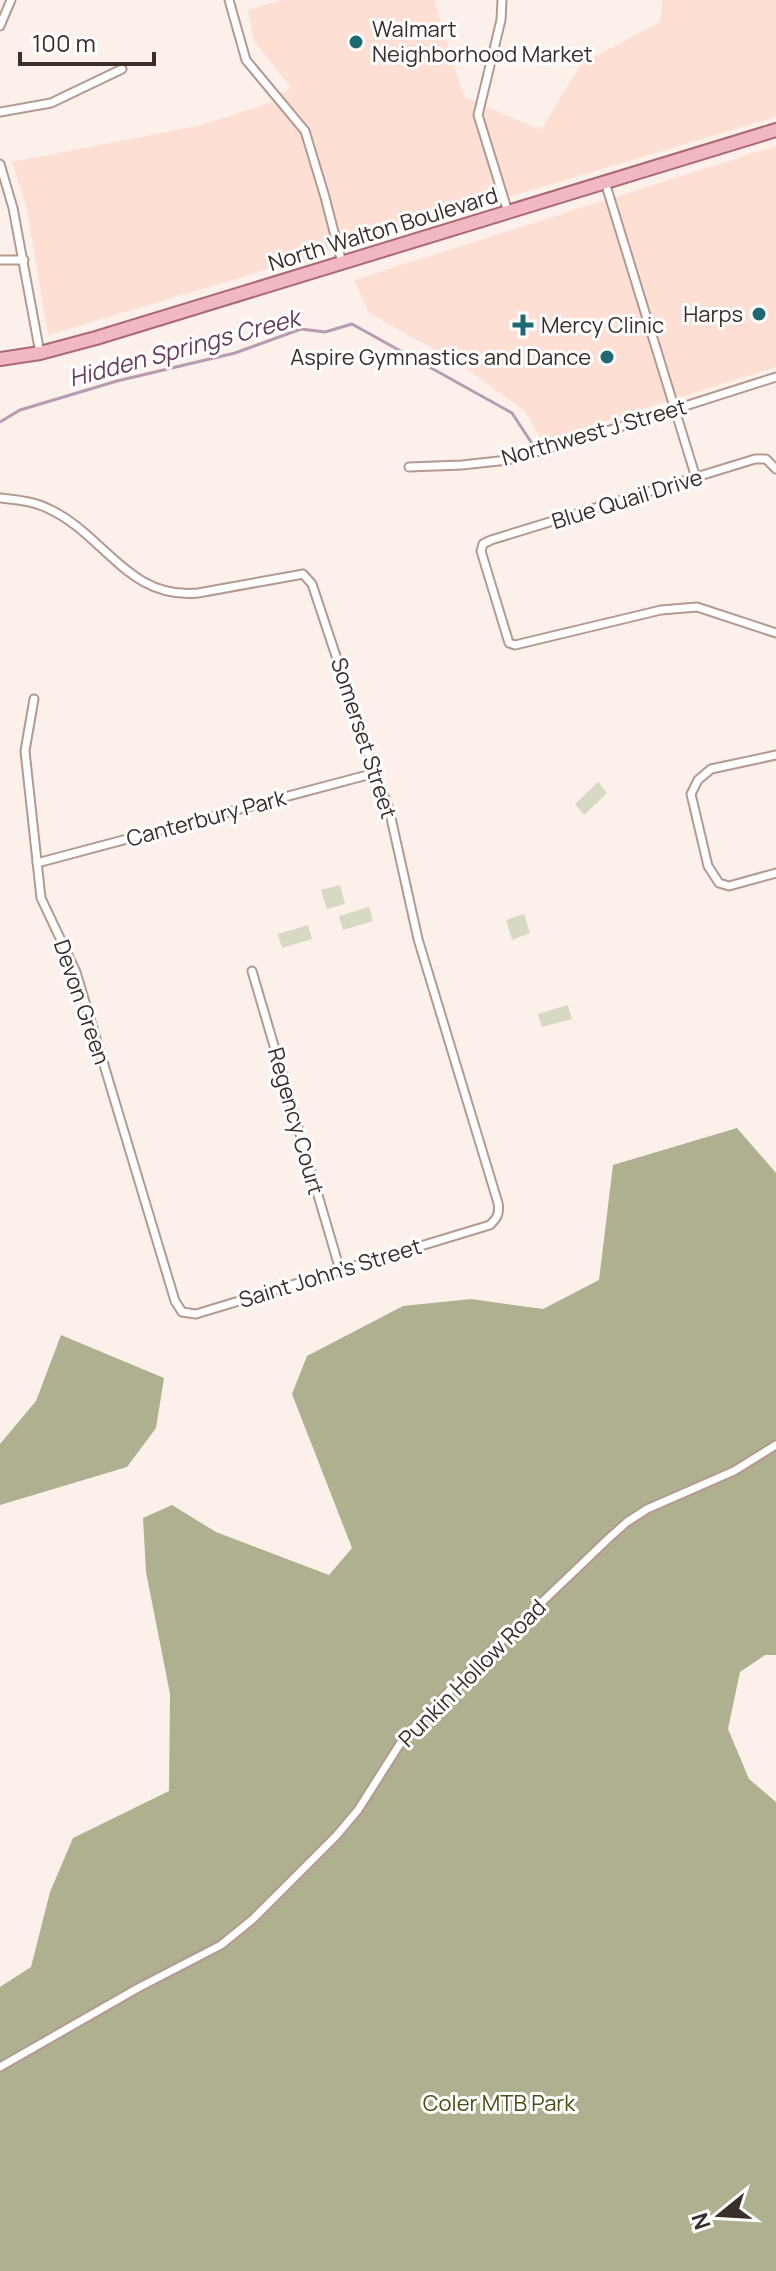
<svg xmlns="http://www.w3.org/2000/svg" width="776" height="2271" font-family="Manrope,sans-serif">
<rect width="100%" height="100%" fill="#fcf0eb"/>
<!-- built -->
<g fill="#fddfd4">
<path d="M282,0h152l30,97 77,33 40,-66 79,-42 2,-22h114v117l-728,218 -22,-130 -14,-43 190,-37 66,-22 23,-15 -38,-48 -5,-30z"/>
<path d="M776,146v221l-234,74 -17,-30 -65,-47 -91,-51 -15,-33z"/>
</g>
<!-- green -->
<g fill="#d8d9c3">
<path d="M598,782l9,11 -23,22 -9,-11z"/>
<path d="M340,885l5,19 -18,5 -6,-19z"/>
<path d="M369,907l4,14 -30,9 -4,-14z"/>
<path d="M524,914l6,19 -18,7 -6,-20z"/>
<path d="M308,925l4,14 -30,9 -4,-14z"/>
<path d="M568,1005l4,14 -30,8 -4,-13z"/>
</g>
<!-- forest -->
<g fill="#afb08f">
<path d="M737,1128l39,45v482h-11l-25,17 -12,57 21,50 27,23v469h-776v-284l31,-20 19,-75 23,-54 96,-47 1,-97 -24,-122 -3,-54 29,-13 44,27 113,43 23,-27 -60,-154 15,-38 96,-50 68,-7 72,10 56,-29 14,-115z"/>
<path d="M61,1335l103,43 -8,50 -29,39 -127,38v-61l36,-43z"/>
</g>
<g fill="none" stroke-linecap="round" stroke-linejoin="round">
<!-- stream -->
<path stroke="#b79bb1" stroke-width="3" d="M0,422l20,-12 97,-29 118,-28 66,-24 24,3 27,-8 160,89 21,32"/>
<!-- street casing -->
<g stroke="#b49990" stroke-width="11">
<g id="street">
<path d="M229,0l17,60 59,71 20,66 17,66"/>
<path d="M502,0l-1,20 -23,95 30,97"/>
<path d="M0,26l11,-26"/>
<path d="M0,112l51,-9 71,-34"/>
<path d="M0,164l13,44 27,145"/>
<path d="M605,182l91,296"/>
<path d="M0,260h24"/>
<path d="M409,467l53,-2 46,-5 80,-23 188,-60"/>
<path d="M776,469l-10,-10h-11l-264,81 -8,4 -2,7 28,92 6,2 146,-35 36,-3 79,26"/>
<path d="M0,498c16,2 34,3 49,11 55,25 79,91 149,84l100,-18 5,-1 9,10 63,189 14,36 29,130 80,264c2,11 -1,15 -8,22l-294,89 -14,-2 -7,-11 -99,-329 -35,-74 -16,-147 9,-52"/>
<path d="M776,755l-65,14 -13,11 -7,14 17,72 11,17 10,3 47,-13"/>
<path d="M37,863l338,-90"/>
<path d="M252,971l88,299"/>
<path d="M0,2067l138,-79 83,-43 32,-26 83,-83 22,-26 45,-71 49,-51 157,-150 18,-16 20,-13 87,-38 42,-26"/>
</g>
</g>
<!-- primary casing -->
<g stroke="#aa6873" stroke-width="16">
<path id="primary" d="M0,359l40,-6 56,-15 680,-208"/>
</g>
<!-- street -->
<use href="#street" stroke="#fff" stroke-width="7"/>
<!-- primary -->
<use href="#primary" stroke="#f1b8c3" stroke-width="12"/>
</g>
<!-- markers -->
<g fill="#1f6973" stroke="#fff" stroke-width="3">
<circle cx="356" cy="42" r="8"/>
<circle cx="759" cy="314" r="8"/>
<path d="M519 313h8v8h8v8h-8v8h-8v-8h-8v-8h8z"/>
<circle cx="607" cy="357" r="8"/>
</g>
<g text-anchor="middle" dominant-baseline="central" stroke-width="6" stroke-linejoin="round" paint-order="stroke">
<!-- poi labels -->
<g font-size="22" fill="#392e2a" stroke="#fff" text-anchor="start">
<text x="372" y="29">Walmart<tspan x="372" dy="25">Neighborhood Market</tspan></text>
<text x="743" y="314" text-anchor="end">Harps</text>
<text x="541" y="325">Mercy Clinic</text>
<text x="591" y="357" text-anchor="end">Aspire Gymnastics and Dance</text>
</g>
<!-- street labels -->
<g font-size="22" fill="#392e2a" stroke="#fff">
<text transform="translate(383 229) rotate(-17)">North Walton Boulevard</text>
<text transform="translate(594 432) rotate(-16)">Northwest J Street</text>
<text transform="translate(627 499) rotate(-17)">Blue Quail Drive</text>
<text transform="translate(364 738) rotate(72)">Somerset Street</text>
<text transform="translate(206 818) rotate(-15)">Canterbury Park</text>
<text transform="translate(82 1002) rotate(71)">Devon Green</text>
<text transform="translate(296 1121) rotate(74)">Regency Court</text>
<text transform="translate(330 1273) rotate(-17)">Saint John's Street</text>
<text transform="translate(472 1673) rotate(-45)">Punkin Hollow Road</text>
</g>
<!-- park labels -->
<g font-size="22" fill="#4e4d16" stroke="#fff">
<text x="499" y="2103">Coler MTB Park</text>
</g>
<!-- water labels -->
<g font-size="24" font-style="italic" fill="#673e5f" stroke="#fff">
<text transform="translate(184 347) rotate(-15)">Hidden Springs Creek</text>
</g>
</g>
<!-- north arrow -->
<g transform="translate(720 2215) rotate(252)" stroke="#ffffff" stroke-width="6" paint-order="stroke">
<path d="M0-6L14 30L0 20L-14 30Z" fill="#392e2a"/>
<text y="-12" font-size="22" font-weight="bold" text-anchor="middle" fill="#392e2a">N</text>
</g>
<!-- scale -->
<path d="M20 52v12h134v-12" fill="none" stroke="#392e2a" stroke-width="4"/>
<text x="32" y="52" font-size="24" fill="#392e2a" stroke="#ffffff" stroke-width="6" paint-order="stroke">100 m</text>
</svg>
